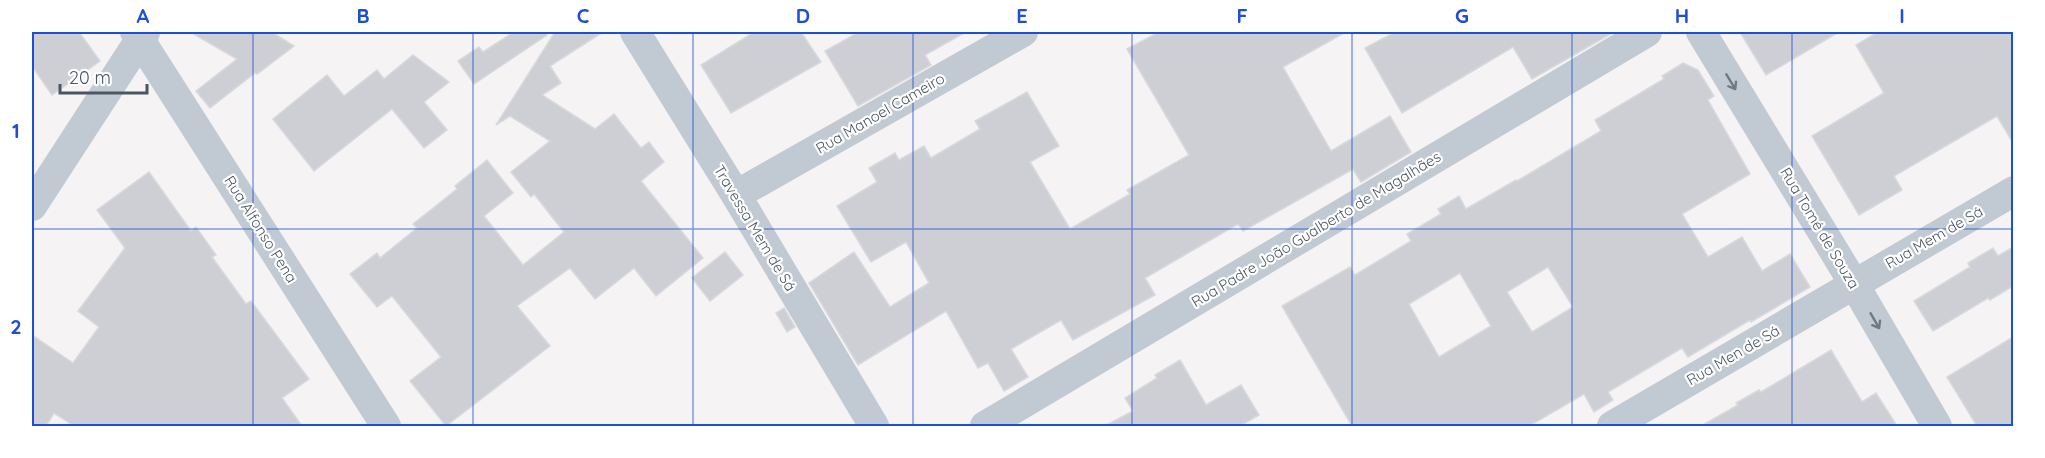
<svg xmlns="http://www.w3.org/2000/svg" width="2045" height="458" font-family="Quicksand,sans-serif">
<rect width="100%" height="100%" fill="#f5f3f3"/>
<!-- building -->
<g fill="#cdcfd5" stroke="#d7d9de" stroke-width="1.5" fill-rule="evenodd">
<path d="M32,32h47l21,29 -48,34 -20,-29z"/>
<path d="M190,32h82l22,14 -37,28 -2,-1 -45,35 -14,-17 41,-32z"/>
<path d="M514,32h31l2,3 -73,49 -16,-23 21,-14 4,5z"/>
<path d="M555,32h48l-53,34 11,17 -19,12 53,34 19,-15 27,34 8,-6 15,20 -23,19 62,77 -47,38 -22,-28 -39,31 -25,-31 -53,38 33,40 -104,80 -36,-45 31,-24 -49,-61 -15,11 -27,-33 27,-21 3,5 37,-30 -4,-4 44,-35 -2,-3 32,-26 26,33 -29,23 39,49 41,-33 -30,-38 -3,3 -20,-25 39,-31 -40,-25 -14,9z"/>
<path d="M754,32h47l20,30 -90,51 -30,-48z"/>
<path d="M859,32h107l-41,23 6,10 -73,41 -33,-55z"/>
<path d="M1159,32h187l-63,35 48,84 59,-35 21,36 -50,30 -8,-13 -110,62 -5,-7 -93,54 10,17 -82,45 -12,-20 -50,29 17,28 -24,14 -16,-28 -10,5 -32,-57 -88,54 -49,-82 45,-31 36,55 39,-24 -23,-41 -35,20 -34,-56 40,-24 -8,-14 26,-15 4,7 25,-14 7,12 49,-29 -5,-8 52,-29 32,54 -29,16 40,67 60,-35 -3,-4 62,-35 -62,-106z"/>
<path d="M1395,32h219l-82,47 -19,-32 -111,66 -37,-65z"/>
<path d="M1740,32h99l-73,43z"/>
<path d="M1878,32h135v111l-16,-27 -103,60 8,14 -43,25 -47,-79 72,-43 -28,-48z"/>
<path d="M413,55l36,27 -25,20 23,28 -23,18 -32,-39 -78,62 -41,-52 54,-44 17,21 33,-26 7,9z"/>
<path d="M1683,63l15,7 16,26 -6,4 42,74 -68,40 26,43 34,-20 20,34 28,-17 20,33 -59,35 -1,-2 -62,37 -6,-9 -74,44 5,8 -19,12 -10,-18 -55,32h-177l-70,-120 68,-39 5,8 56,-34 -4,-7 34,-20 -3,-5 21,-13 7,13 50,-29 1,1 84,-50 -6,-11 69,-41 -2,-3zM1548,267l25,40 -41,25 -25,-40zM1460,273l31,53 -52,31 -30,-53z"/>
<path d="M149,172l42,59 5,-4 20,28 -4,2 34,47 5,-3 58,78 -27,19 20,28h-228l-20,-13 -8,13h-14v-91l41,28 26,-36 -21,-16 47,-63 -28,-38z"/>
<path d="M2013,247v39l-23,14 -2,-2 -55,33 -19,-30 56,-34 -2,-4 25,-15 5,8z"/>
<path d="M725,252l18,23 -33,26 -18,-23z"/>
<path d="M784,308l11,19 -8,5 -11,-19z"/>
<path d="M2013,337v89h-36l-30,-49z"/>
<path d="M1831,350l31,52 14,-9 21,33h-196l37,-21 -2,-2 23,-13 2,2z"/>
<path d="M1180,360l26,45 35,-20 18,30 -19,11h-135l28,-15 -8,-13 32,-20 -2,-3z"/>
</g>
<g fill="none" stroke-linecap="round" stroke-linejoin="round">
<!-- minor -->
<g stroke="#c1cad2" stroke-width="30">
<path d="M135,32l251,394"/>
<path d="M635,32l101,163 138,231"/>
<path d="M1701,32l153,252 83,142"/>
<path d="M736,195l287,-163"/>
<path d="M32,206l113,-174"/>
<path d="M985,426l662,-394"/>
<path d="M1612,426l402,-235"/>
</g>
</g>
<!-- one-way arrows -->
<defs><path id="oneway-shaft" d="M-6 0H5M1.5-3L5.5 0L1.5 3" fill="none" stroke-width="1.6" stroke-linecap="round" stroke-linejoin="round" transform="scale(1.5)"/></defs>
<g stroke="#6e7983">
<use href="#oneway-shaft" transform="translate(1731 82) rotate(59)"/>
<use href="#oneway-shaft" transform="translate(1875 321) rotate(60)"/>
</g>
<!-- grid -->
<path fill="none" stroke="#1d4ed8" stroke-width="1.5" stroke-opacity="0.55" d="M253,32v394M473,32v394M693,32v394M913,32v394M1132,32v394M1352,32v394M1572,32v394M1792,32v394M32,229h1982"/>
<g text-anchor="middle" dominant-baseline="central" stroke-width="4.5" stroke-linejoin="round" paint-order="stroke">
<!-- street labels -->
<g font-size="15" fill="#4a5661" stroke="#fff">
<text transform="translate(880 113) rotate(-30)">Rua Manoel Cameiro</text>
<text transform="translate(755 228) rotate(59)">Travessa Mem de Sá</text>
<text transform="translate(1820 228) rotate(59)">Rua Tomé de Souza</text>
<text transform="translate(261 229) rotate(58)">Rua Alfonso Pena</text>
<text transform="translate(1316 229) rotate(-31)">Rua Padre João Gualberto de Magalhães</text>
<text transform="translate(1934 237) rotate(-30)">Rua Mem de Sá</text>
<text transform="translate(1733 355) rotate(-30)">Rua Men de Sá</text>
</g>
</g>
<!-- border -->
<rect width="2045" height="458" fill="none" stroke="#ffffff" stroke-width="66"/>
<!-- scale -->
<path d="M60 84v9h87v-9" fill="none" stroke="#4a5661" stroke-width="3"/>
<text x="69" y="84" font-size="18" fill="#4a5661" stroke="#ffffff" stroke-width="4.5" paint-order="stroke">20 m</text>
<rect x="33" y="33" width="1979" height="392" fill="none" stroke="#1d4ed8" stroke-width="2"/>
<g font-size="20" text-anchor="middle" font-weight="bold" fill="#1d4ed8">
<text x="143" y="23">A</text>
<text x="363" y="23">B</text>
<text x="583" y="23">C</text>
<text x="803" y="23">D</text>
<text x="1022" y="23">E</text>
<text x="1242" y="23">F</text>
<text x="1462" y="23">G</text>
<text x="1682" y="23">H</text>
<text x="1902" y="23">I</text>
<text x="16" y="138">1</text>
<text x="16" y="334">2</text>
</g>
</svg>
